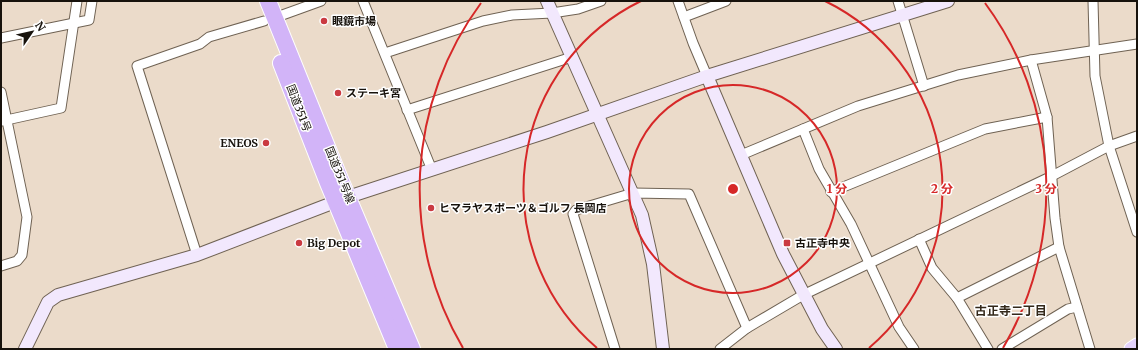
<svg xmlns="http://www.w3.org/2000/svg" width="1138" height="350" font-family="Merriweather,'Noto Sans JP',serif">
<rect width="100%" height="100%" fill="#ebdbca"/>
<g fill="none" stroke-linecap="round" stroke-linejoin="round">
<!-- street casing -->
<g stroke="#6f6253" stroke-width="11">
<g id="street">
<path d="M363,1l69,169"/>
<path d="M678,1l15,42 14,33"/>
<path d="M898,1l26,85"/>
<path d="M1093,1l2,75 14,70 28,86"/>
<path d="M684,17l42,-16"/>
<path d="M274,18l47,-17"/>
<path d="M1,38l88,-18 3,-19"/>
<path d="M385,53l98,-32 29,-6 40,-2 26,-4 23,-8"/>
<path d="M1031,60l16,57 8,101 4,29 31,102"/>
<path d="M1,92l26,125 -5,38 -5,6 -16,5"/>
<path d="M407,110l165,-53"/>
<path d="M2,121l59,-13 16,-107"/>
<path d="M803,129l16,40 32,55 48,103 15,22"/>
<path d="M741,155l117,-49 100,-31 73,-15 106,-16"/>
<path d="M831,192l154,-63 62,-12"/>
<path d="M919,239l13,29 25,30 31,51"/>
<path d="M197,255l-60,-189 63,-22 9,-7 55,-16"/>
<path d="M957,298l102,-51"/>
<path d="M615,349l-42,-135 3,-4 57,-17 56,1 58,134"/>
<path d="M720,349l27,-21 56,-33 249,-119 57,-30 28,-10"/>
<path d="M1002,349l66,-40 9,-2"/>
</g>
</g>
<!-- secondary casing -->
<g stroke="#6f6253" stroke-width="14">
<g id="secondary">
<path d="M547,1l95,214 11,49 10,85"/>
<path d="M707,76l76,178 39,75 14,20"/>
<path d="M25,349l23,-47 10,-7 139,-40 151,-58 199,-65 160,-56 241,-75"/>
</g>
</g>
<!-- primary casing -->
<g stroke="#fff" stroke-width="15">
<path id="primary" d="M1131,349l6,-4"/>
</g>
<!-- highway casing -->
<g stroke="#fff" stroke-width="18">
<g id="highway">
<path d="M268,1l72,178 72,170"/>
<path d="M281,63l47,120 69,166"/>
</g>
</g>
<!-- street -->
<use href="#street" stroke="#fff" stroke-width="9"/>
<!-- secondary -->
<use href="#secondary" stroke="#f2e8fd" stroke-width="12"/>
<!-- primary -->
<use href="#primary" stroke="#e4d2fb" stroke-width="13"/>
<!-- highway -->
<use href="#highway" stroke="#d2b4f8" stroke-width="16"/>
</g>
<!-- distance rings -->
<g fill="none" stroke="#d62828" stroke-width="2">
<circle cx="733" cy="189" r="104"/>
<path d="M597 348A209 209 0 0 1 641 1M825 1A209 209 0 0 1 869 348"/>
<path d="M463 348A313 313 0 0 1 481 3M985 3A313 313 0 0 1 1003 348"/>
</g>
<!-- markers -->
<g fill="#ca3a41" stroke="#fff" stroke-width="1.5">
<circle cx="324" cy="21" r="4"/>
<circle cx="338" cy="93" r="4"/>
<circle cx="266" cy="143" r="4"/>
<circle cx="431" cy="208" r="4"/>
<circle cx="299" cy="243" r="4"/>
<rect x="783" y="239" width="8" height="8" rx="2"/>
</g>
<g text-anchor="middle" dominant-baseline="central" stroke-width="3" stroke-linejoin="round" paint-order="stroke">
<!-- poi labels -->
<g font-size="11" font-weight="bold" fill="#17120c" stroke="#fff" text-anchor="start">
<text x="332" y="21">眼鏡市場</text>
<text x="346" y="93">ステーキ宮</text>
<text x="258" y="143" text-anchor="end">ENEOS</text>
<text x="439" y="208">ヒマラヤスポーツ＆ゴルフ 長岡店</text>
<text x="307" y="243">Big Depot</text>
<text x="795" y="243">古正寺中央</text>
</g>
<!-- street labels -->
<g font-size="11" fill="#17120c" stroke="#fff">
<text transform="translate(299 108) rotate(69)">国道351号</text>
<text transform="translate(340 175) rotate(68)">国道351号線</text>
</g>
<!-- neighbourhood labels -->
<g font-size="12" font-weight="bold" fill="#33281a" stroke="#fff">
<text x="1011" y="310">古正寺二丁目</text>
</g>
</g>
<circle cx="733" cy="189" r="6" fill="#d62828" stroke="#fff" stroke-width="2"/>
<g font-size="12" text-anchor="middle" font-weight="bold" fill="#d62828" stroke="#fff" stroke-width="3" stroke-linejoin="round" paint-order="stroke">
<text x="837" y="193">1 分</text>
<text x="942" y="193">2 分</text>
<text x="1046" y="193">3 分</text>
</g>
<!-- border -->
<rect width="1138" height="350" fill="none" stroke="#17120c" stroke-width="4"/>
<!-- north arrow -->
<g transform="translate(32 32) rotate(56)" stroke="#ffffff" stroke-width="3" paint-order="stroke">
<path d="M0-3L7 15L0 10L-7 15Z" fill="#17120c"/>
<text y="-6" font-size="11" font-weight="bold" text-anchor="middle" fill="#17120c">N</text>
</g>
</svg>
